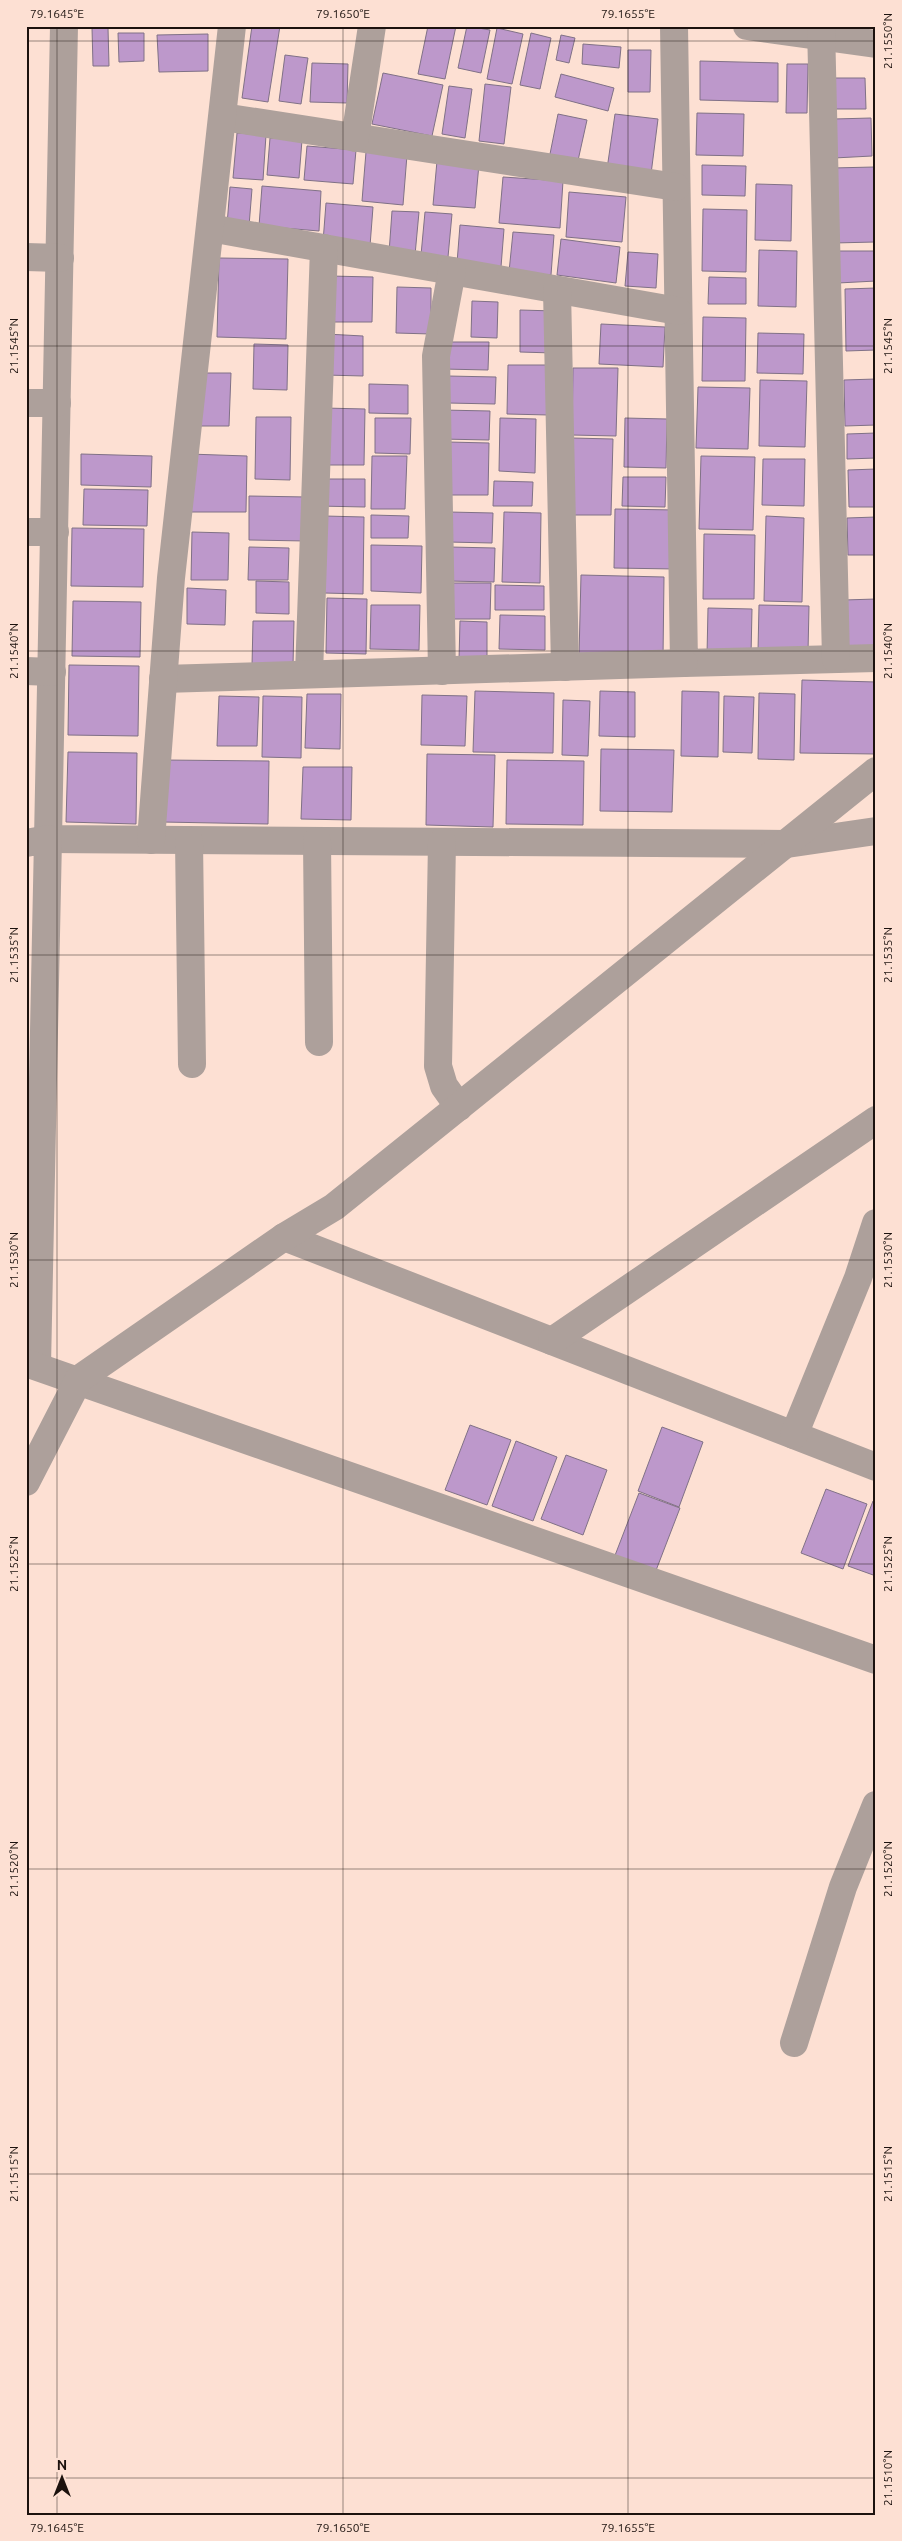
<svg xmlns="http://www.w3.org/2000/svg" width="902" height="2541" font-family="Ubuntu,sans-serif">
<rect width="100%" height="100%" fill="#fde0d3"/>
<!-- building -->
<g fill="#bd98cb" stroke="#807186">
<path d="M252,26h28l-12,76 -26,-4z"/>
<path d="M428,26h28l-11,53 -27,-5z"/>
<path d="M467,26l23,4 -9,43 -23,-5z"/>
<path d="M92,28h16l1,38h-16z"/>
<path d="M497,28l26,6 -11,50 -25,-5z"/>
<path d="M118,33h26v28l-25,1z"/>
<path d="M531,33l20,5 -11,51 -20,-4z"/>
<path d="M208,34v37l-49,1 -2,-37z"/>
<path d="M561,35l14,3 -6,25 -13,-3z"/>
<path d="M583,44l38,3 -2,21 -37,-4z"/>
<path d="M628,50h23l-1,42h-22z"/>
<path d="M285,55l23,3 -7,46 -22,-3z"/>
<path d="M700,61l78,2v39l-78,-2z"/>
<path d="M312,63l36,1 -1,39 -37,-1z"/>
<path d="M787,64h21l-1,49h-21z"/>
<path d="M383,73l60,12 -11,51 -60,-12z"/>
<path d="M561,74l53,14 -6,23 -53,-14z"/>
<path d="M831,78h34l1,31h-34z"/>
<path d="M485,84l26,3 -7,57 -25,-3z"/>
<path d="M449,86l23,3 -7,49 -23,-4z"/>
<path d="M697,113l47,1 -1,42 -47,-1z"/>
<path d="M558,114l29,6 -10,45 -28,-6z"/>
<path d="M615,114l43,5 -7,55 -44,-5z"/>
<path d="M871,118l1,38 -38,2v-39z"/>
<path d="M237,133l29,2 -3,45 -30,-2z"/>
<path d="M270,138l32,2 -3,38 -32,-3z"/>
<path d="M307,146l49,4 -3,34 -49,-4z"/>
<path d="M366,152l41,3 -4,50 -41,-4z"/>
<path d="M437,161l42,3 -4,44 -42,-3z"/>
<path d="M702,165l44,1 -1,30 -43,-1z"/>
<path d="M874,167l1,75 -41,1 -2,-75z"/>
<path d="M503,177l60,4 -3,47 -61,-5z"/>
<path d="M756,184l36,1 -1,56 -36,-1z"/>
<path d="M262,186l59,5 -2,40 -60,-5z"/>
<path d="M230,187l22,2 -3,37 -22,-1z"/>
<path d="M569,192l57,5 -4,45 -56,-5z"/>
<path d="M326,203l47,4 -3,39 -47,-4z"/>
<path d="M703,209l44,1 -1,62 -44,-1z"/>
<path d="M392,211l27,1 -4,43 -26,-2z"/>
<path d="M425,212l27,2 -4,43 -27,-2z"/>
<path d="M460,225l44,4 -3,38 -44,-4z"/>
<path d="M513,232l41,3 -3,40 -42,-3z"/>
<path d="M561,239l59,8 -4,36 -59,-8z"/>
<path d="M759,250l38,1 -1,56 -38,-1z"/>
<path d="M836,251h40v30l-38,2z"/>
<path d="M628,252l30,2 -2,34 -31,-2z"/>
<path d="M219,258l69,1 -2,80 -69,-2z"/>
<path d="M330,276l43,1 -1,45h-43z"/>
<path d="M709,277l37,1v26h-38z"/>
<path d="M397,287l34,1v46l-35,-1z"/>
<path d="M876,288v62l-30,1 -1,-62z"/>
<path d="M472,301l26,1 -1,36 -26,-1z"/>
<path d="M520,310l35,1 -2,42 -33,-1z"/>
<path d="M703,317l43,1 -1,63h-43z"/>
<path d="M601,324l64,3 -2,40 -64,-3z"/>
<path d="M758,333l46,1 -1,40 -46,-1z"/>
<path d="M326,334l37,2v40l-38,-1z"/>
<path d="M444,342h45l-1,28 -45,-1z"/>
<path d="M254,344l34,1 -1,45 -34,-1z"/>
<path d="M508,365h42l-1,50 -42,-1z"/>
<path d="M573,368h45l-2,68 -44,-1z"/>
<path d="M200,373h31l-2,53h-30z"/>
<path d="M448,376l48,1 -1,27 -47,-1z"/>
<path d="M876,379v46l-31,1 -1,-46z"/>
<path d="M760,380l47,1 -2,66 -46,-1z"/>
<path d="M369,384l39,1v29l-39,-1z"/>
<path d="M698,387l52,1 -2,61 -52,-1z"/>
<path d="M324,408l41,1 -1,56h-41z"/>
<path d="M442,410l48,1 -1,29 -48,-1z"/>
<path d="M256,417h35l-1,63 -35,-1z"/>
<path d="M375,418h36l-1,36 -35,-1z"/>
<path d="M500,418l36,1 -1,54 -36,-2z"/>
<path d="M625,418l42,1 -1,49 -42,-1z"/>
<path d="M876,433v25l-29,1v-25z"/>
<path d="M572,438l41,1 -2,76h-40z"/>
<path d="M448,442l41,1 -1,52h-41z"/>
<path d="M81,454l71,2 -1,31 -70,-2z"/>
<path d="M189,454l58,2 -1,56h-58z"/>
<path d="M372,456h35l-2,53h-34z"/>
<path d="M701,456l54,1 -2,73 -54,-1z"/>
<path d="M763,459h42l-1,47 -42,-1z"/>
<path d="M876,469v38h-27l-1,-37z"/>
<path d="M623,477h43l-1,30 -43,-1z"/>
<path d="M319,479h46v28l-47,-1z"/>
<path d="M494,481l39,1 -1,24h-39z"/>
<path d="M84,489l64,1 -1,36 -64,-1z"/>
<path d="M249,496l58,1 -1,44 -57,-1z"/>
<path d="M615,509l61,1 -1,59 -61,-1z"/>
<path d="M449,512l44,1 -1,30 -44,-1z"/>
<path d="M504,512l37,1 -1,70 -38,-1z"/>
<path d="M371,515l38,1 -1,22h-37z"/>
<path d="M325,516l39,1 -1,77 -39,-1z"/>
<path d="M766,516l38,2 -2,84 -38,-1z"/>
<path d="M876,517v38h-28l-1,-37z"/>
<path d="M72,528l72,1 -1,58 -72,-1z"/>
<path d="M192,532l37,1 -1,47h-37z"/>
<path d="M704,534l51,1 -1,64h-51z"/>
<path d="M371,545l51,1 -1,47 -50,-2z"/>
<path d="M249,547l40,1 -1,32h-40z"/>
<path d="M450,547l45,1 -1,34 -45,-1z"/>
<path d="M581,575l83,2 -1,80 -84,-1z"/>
<path d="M256,581l33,1v32l-33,-1z"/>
<path d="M451,583h40l-1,36h-40z"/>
<path d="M495,585l49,1v24h-49z"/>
<path d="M187,588l39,2 -1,35 -38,-1z"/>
<path d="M327,598l40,1 -1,55 -40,-1z"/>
<path d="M876,599v52h-31l-1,-51z"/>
<path d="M73,601l68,1 -1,55 -68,-1z"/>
<path d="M371,605h49l-1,45 -49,-1z"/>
<path d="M759,605l50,1 -1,46 -50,-1z"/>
<path d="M708,608l44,1 -1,47 -44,-1z"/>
<path d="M500,615l45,1v34l-46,-1z"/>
<path d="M253,621h41l-1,45h-41z"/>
<path d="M460,621l27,1v39l-28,-1z"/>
<path d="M69,665l70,1 -1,70 -70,-1z"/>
<path d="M802,680l74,2v72l-76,-1z"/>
<path d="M475,691l79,2 -1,60 -80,-1z"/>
<path d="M600,691l35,1v45l-36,-1z"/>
<path d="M682,691l37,1 -1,65 -37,-1z"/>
<path d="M759,693l36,1 -1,66 -36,-1z"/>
<path d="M307,694h34l-1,55 -35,-1z"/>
<path d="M422,695l45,1 -2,50 -44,-1z"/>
<path d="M219,696l40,1 -2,49h-40z"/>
<path d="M263,696l39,1 -1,61 -39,-1z"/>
<path d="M724,696l30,1 -2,56 -29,-1z"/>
<path d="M563,700l27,1 -2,55 -26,-1z"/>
<path d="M601,749l73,1 -2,62 -72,-1z"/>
<path d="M68,752l69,1 -1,71 -70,-2z"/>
<path d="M427,754l68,1 -2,72 -67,-2z"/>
<path d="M163,760l106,1 -1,63 -106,-2z"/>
<path d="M507,760l77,1 -1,64 -77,-1z"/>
<path d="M303,767h49l-1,53 -50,-1z"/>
<path d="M470,1425l41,15 -24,65 -42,-15z"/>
<path d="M662,1427l41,15 -24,65 -41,-16z"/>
<path d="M516,1441l41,16 -24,64 -41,-15z"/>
<path d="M566,1455l41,15 -24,65 -42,-16z"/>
<path d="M826,1489l41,15 -24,65 -42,-16z"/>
<path d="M639,1493l41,15 -25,65 -41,-15z"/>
<path d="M873,1501l3,1v74l-28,-10z"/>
</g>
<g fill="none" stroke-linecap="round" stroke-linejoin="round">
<!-- minor -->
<g stroke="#ada09b" stroke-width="28">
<path d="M64,26l-16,813 739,5 89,-13"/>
<path d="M674,26l10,637 192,-5"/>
<path d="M747,26l129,18"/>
<path d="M821,26l15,633"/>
<path d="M223,117l453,70"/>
<path d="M355,138l17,-112"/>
<path d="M210,228l468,83"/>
<path d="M26,257l34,1"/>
<path d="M557,290l8,377"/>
<path d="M26,403h31"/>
<path d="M26,532h29"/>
<path d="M26,671l26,1"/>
<path d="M442,671l-6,-315 16,-85"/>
<path d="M309,674l15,-426"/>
<path d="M163,679l521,-16"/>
<path d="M151,840l20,-262 61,-552"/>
<path d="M189,841l3,223"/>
<path d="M317,841l2,201"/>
<path d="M442,842l-4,224 6,20 15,21"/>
<path d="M26,843l22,-4 -11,527"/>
<path d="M284,1237l592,230"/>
<path d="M552,1341l324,-221"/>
<path d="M26,1363l850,297"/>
<path d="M794,1435l64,-157 18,-55"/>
<path d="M794,2043l49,-156 33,-82"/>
</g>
<!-- tertiary -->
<path stroke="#ada09b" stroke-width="28" d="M26,1482l53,-103 205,-142 50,-30 542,-436"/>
</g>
<!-- ticks -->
<path fill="none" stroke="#1c120e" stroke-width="1" stroke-opacity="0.45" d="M57,26v2489M343,26v2489M628,26v2489M26,41h850M26,346h850M26,651h850M26,955h850M26,1260h850M26,1564h850M26,1869h850M26,2174h850M26,2478h850"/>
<!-- border -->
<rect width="902" height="2541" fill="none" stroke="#fde0d3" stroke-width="55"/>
<!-- north arrow -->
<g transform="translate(62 2478)" stroke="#fde0d3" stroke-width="4" paint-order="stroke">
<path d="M0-4L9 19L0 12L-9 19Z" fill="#1c120e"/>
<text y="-8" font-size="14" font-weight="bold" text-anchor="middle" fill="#1c120e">N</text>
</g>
<rect x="28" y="28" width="846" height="2486" fill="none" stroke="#1c120e" stroke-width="2"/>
<g font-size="12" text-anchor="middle" fill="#1c120e">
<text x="57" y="18">79.1645°E</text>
<text x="343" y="18">79.1650°E</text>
<text x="628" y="18">79.1655°E</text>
<text transform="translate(888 41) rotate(-90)" y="4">21.1550°N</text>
<text transform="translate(14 346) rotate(-90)" y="4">21.1545°N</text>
<text transform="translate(888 346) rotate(-90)" y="4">21.1545°N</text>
<text transform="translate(14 651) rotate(-90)" y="4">21.1540°N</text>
<text transform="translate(888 651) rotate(-90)" y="4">21.1540°N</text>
<text transform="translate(14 955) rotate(-90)" y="4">21.1535°N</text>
<text transform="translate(888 955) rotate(-90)" y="4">21.1535°N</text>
<text transform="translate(14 1260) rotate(-90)" y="4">21.1530°N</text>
<text transform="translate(888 1260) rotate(-90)" y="4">21.1530°N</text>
<text transform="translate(14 1564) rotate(-90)" y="4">21.1525°N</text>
<text transform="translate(888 1564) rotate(-90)" y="4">21.1525°N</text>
<text transform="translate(14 1869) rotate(-90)" y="4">21.1520°N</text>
<text transform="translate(888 1869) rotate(-90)" y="4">21.1520°N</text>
<text transform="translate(14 2174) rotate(-90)" y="4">21.1515°N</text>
<text transform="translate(888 2174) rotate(-90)" y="4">21.1515°N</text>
<text transform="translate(888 2478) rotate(-90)" y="4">21.1510°N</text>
<text x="57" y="2532">79.1645°E</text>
<text x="343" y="2532">79.1650°E</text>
<text x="628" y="2532">79.1655°E</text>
</g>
</svg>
